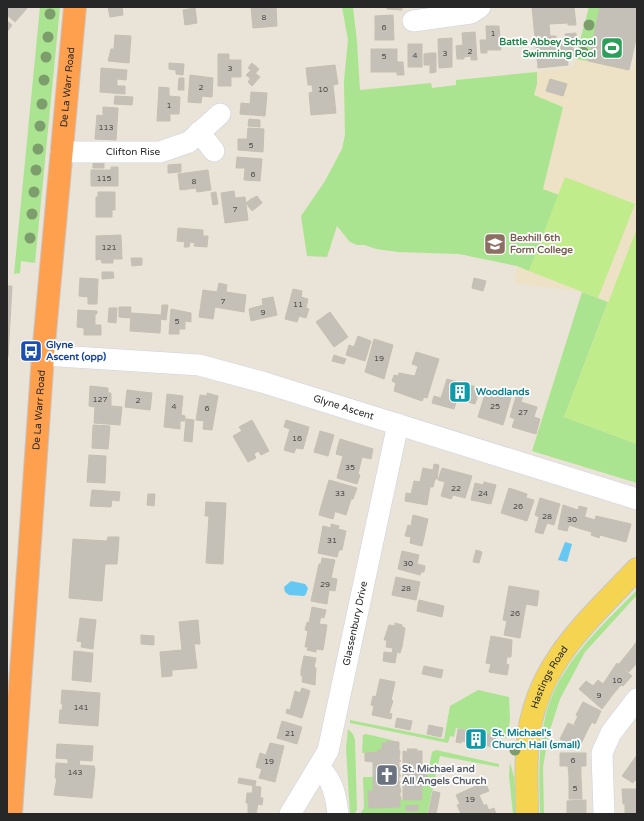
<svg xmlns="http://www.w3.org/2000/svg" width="644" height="821" font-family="'Varela Round',sans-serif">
<rect width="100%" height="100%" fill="#eae3d7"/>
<!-- education -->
<path fill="#ede2c5" d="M342,7h11l4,35 3,48 71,-7 1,5 24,-3v-5l113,-12 4,-2 2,-7 57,12 5,-20v432l-105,-32 50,-159 -68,-9 3,-17 -58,-12 -61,-2 -22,-3 -11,-4h-8l-7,-3 -13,-16 -10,31 -20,-1 -6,-40 24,-35 17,-32 3,-14 -1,-54 4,-41z"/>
<!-- green -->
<g fill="#aae491">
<path d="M40,7h20l-25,256 -14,-2 -1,12 -6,1z"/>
<path d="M342,7h11l4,35 3,48 71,-7 1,5 24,-3v-5l81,-8v12l-3,11 29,12 -20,82 16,6 -30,76 -12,-5 -58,-12 -61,-2 -22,-3 -11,-4h-8l-7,-3 -13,-16 -10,31 -20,-1 -6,-40 24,-35 17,-32 3,-14 -1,-54 4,-41z"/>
<path d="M589,7h11l-12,54 -13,-2z"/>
<path d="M582,292l26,10 -44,115 73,27v39l-105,-32z"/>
<path d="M637,590v5l-52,57 -25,47 -11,34 -6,34 1,47h-4c-1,-30 -2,-61 4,-91 10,-55 56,-95 93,-133z"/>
<path d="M478,690l31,7 1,23 -3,18 -51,-10 -2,9 -4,-1 -2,7 -98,-20v-3l94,19 6,-33z"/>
<path d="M348,729l5,5 2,6 2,70 -3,4h-4l-4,-65z"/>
<path d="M366,734l26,6 2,1 -12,2v6l-3,1 -1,2 -16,1 1,-18z"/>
<path d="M436,750l63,14v3l-59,-11 -13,58h-67l4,-6 -1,-31h10v14l-5,1 1,16 31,-1v-8l3,1 19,-23h5l5,-25z"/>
<path d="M510,762l4,15 3,37h-4l-4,-38z"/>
</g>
<!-- pitch -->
<g fill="#c0ec8c">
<path d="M565,177l70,27 -37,94 -69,-27z"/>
<path d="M637,228v216l-73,-27z"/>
</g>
<!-- water -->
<g fill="#65c8f2">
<path d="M565,542l7,2 -5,18 -9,-2z"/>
<path d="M291,581l14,3 3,4 -2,6 -2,2 -15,-1 -4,-3 -1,-5z"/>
</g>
<!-- building -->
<g fill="#c5c0b7" stroke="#c5bfb1">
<path d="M7,7h21l-13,15 -8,-7z"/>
<path d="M108,7h14l1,8 -13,2z"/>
<path d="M251,7h25l1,19 -24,2z"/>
<path d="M387,7h15v3l-15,-1z"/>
<path d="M532,7h42l2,18h-8v-2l-19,1 1,12h6v6l10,-1 -1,-7 11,-1 1,13h-4l1,9 -7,1 1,9 -30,3z"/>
<path d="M600,7h37v28l-8,35 -41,-9z"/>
<path d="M195,8l2,15 -12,2 -2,-15z"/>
<path d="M393,15l1,25h-19v-24z"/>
<path d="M7,21l5,4 -5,7z"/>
<path d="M486,26h13l2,24h-14z"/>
<path d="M475,32l2,28h-6v-4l-7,1 -2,-24z"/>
<path d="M115,35l16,1 -2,27 -21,-2 3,-12h3z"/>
<path d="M452,38v29l-13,1 -1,-29z"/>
<path d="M480,40h6l1,13h-6z"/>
<rect x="408" y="44" width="14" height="23"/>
<path d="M463,45l1,14h-7l-1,-13z"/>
<rect x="371" y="49" width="26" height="23"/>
<path d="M430,53h6v19l-6,1z"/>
<path d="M430,53v12h-6v-11z"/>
<path d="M218,54h11v6h12v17h-10v9h-13z"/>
<path d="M397,62h6l1,13h-7z"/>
<path d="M169,63l15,1 -1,11 -7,-1v-4l-7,-1z"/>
<path d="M252,63l7,6 -8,10 -5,-4 5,-5 -3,-2z"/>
<path d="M335,65l3,19 -5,1 3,28 -25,2 -2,-22 4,-1 -1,-7h-4l-2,-17z"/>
<path d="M101,68l26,2 -1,10 -9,-1v7h8v8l-25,-2z"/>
<path d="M255,73l5,4 -8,9 -4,-4z"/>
<path d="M190,75l23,3 -1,19 -10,-1 -1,7 -13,-1z"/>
<path d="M179,78h5v12h-6z"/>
<path d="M550,79l17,5 -4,12 -17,-5z"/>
<path d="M159,87l10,1v8l11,1 -1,17h-9v7h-13z"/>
<path d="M251,92l16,1 -2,23 -25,-2 1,-11 9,1z"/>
<path d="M115,96l18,1 -1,8 -18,-1z"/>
<path d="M103,107l15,1 -2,32 -21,-1 2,-24 6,1z"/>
<path d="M249,119l11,1v7l-12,-1z"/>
<path d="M248,128l16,1 -1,23 -25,-2v-11h9z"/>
<path d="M237,157l25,2 -2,22 -16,-1 1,-12h-9z"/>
<path d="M93,162l11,1v5h-11z"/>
<path d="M181,164v8l-13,1v-8z"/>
<path d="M111,167h7v19h-27v-16h20z"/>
<path d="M208,170l3,20 -14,2 -1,-4 -16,2 -2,-16z"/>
<path d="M234,191l1,7 10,-1 3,23 -23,3 -4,-30z"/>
<path d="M98,192h17v18h-3v7h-16v-20h2z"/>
<path d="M216,192l2,12 -5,1 -2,-12z"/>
<path d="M257,196l5,7 -5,4 -6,-8z"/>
<path d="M251,199l6,8 -5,4 -6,-8z"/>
<path d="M178,228l25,2v6h5l-1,11 -13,-1 1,-3 -5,-1 -1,5h-5l1,-5 -8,-1z"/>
<path d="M121,235l1,24h-9v4h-11l-1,-4 -5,1v-24z"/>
<path d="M131,258h11v7l-10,1z"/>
<path d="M102,272h11l1,6 -12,1z"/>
<path d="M80,278l18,1 -1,25h-9v-7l-9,-1z"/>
<path d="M474,278l12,3 -3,10 -11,-3z"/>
<path d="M219,283l8,2 -1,7 20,3 -2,17 -29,-5 -2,12 -14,-2 4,-27 14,2z"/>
<path d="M7,286h5l-4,71h-1z"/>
<path d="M293,289l9,2 -1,6 7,2 -2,9 3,1 -3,9 -7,-2 -2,6 -12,-3z"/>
<path d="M273,297l4,18 -26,6 -2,-12 14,-4 -1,-6z"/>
<path d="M162,305h6l-2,15 -5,-1z"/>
<path d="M119,307h12l-1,11 -11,-1z"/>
<path d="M109,308h8l-1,15 -8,-1z"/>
<path d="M171,309l20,4v9l-6,-1v8h-6v5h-10z"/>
<path d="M78,310l19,1v3h-2v11h6v10h-17v-7l-7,-1z"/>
<path d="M330,312l18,25 -14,10 -18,-25z"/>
<path d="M131,313l30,2 -1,18 -30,-2z"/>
<path d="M358,336l13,5 -6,20 -19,-6 3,-10 5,2z"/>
<path d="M374,339l19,6 -9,34 -19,-7z"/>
<path d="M416,352l23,7 -12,39 -3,-1 -2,4 -28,-10 2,-8 -4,-2 2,-6 4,1 1,-3 16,3 3,-10 -6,-2z"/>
<path d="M334,355l12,4 -2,5 -12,-3z"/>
<path d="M447,379l33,9 -5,16 -18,-5 -3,10 -22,-6 2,-7 7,2z"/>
<path d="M90,386l18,2v5h3v13l11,1 -2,18 -26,-2 1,-16 -6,-1z"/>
<path d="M127,390l25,3 -2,17 -25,-3z"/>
<path d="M486,391l14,4 2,-4 10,3 -9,31 -25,-8z"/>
<path d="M207,393l11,3 -6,34 -9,-1 1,-8 -8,-1 4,-25 7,1z"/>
<path d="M517,393l6,2 -2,7 16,5 -3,10 6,2 -4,15 -24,-7 3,-8 -5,-2z"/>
<path d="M167,394l16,2 -2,19 4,1v5h-5v8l-16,-2z"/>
<path d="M186,419l8,1 -2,22 -8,-1z"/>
<path d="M252,420l17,31 -8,4 -3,-4 -4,3 2,4 -8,4 -15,-26 9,-5 -3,-4z"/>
<path d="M286,420l23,7 -6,22 -7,-1 -2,5 -10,-3 6,-21 -6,-2z"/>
<path d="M93,425l17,1 -2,23 -16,-1z"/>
<path d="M320,431l14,4 -6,21 -14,-4z"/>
<path d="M340,439l33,10 -2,10 -9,-2 -4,17 2,1 -3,9 -20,-6 6,-22 -7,-2z"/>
<path d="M89,455l17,1 -1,27 -18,-1z"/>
<path d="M434,464l5,1 -2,14h-2l-2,8h-3l-3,18 -22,-4 1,-8 5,1 3,-13 6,1 3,-14 10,2z"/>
<path d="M442,468l30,8 -7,22 -12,-3 -2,4 -10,-3 4,-14 -7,-2z"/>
<path d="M329,480l28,8 -4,11h-2l-5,16 -25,-8z"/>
<path d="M484,482l12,3 -5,19 -20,-4 4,-17 8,2z"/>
<path d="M509,488l18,6 -1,4 8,2 -7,21 -26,-8z"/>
<path d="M92,490l28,2 -1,9 -7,-1 -1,7 -21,-1z"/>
<path d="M148,494h7l-1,12 -7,-1z"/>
<path d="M540,498l20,6 -6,21 -7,-2 -4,11 -8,-2 4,-15 -4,-2z"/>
<path d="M206,502l20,1 -3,61 -17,-1 3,-47h-4z"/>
<path d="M563,505l15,5 1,-4 8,2 -6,21 -12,-4 -2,6 -9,-2z"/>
<path d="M321,507l14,4 -2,8 -14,-4z"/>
<path d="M413,515l15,4 -6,27 -12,-3 1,-6 -6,-1 3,-11 3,1z"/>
<path d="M596,516l35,8 -5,18 -26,-7 -1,3 -8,-3 1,-3 -11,-3 4,-12 10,3z"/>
<path d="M331,524l8,2 -1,3 8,2 -4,19h-3l-2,7 -19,-4 5,-27 8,2z"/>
<path d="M108,537h11l-2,27h-12l-3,37 -33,-3 4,-59 34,2z"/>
<path d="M476,550l6,2 -3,11 -6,-1z"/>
<path d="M402,551l17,4 -2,9 8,2 -1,6h-3l-1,3 -22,-6z"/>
<path d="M322,558l13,2 -4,18 6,1 -2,12 -6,-1 -2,14 -16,-3 8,-37h2z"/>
<path d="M396,577l24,5 -4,18 -24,-5z"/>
<path d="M509,586l30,5 -2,15 -11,-2 -6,34 -16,-3 3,-14 -4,-1z"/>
<path d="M419,600l25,6 -2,11 -25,-6z"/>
<path d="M312,607l14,3 -2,8 -3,-1 -2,7 8,1 -4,25 -7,-1v3l-9,-2 1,-3h-3l3,-16 -3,-1 2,-8 2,1z"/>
<path d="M80,618l16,2 -3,29 -12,-2 1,-5 -5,-1z"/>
<path d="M198,620l2,24h-6l3,24 -25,2v6l-10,1 -2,-25 22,-2 -3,-28z"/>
<path d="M395,623l7,2v2l3,1 -3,19 -2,6 -3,-1 -2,11 -12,-2 1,-9 8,1 1,-5 -7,-1 1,-7h-3l5,-15 6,1z"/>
<path d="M141,635l13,1v9l-13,-1z"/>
<path d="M491,636l21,4 -1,17h-4l-1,7 3,1 -2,10 -18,-3 2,-8 -5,-1z"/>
<path d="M637,641v11l-5,-4z"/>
<path d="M632,648l5,4v11l-8,9 -10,-8z"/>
<path d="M74,651l19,2 -2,29 -19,-2z"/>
<path d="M304,656l12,2 -2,9 2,1 -1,17 -13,-3 1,-6h-2v-6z"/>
<path d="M617,663l15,13 -9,10 -2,-1 -7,8 -11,-9z"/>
<path d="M424,666l19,4 -2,8 -19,-4z"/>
<path d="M380,679l15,3 -4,18 2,1 -4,12 3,1 -1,5 -19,-4 2,-9 -3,-1 2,-9 3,1z"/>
<path d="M598,680l16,13 -12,16 -23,-20 7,-8 7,5z"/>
<path d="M302,688l8,3 -8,27 -16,-5 1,-4 3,1 5,-19 5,2z"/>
<path d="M62,690l38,3 -2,33 -39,-3 1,-13h2l1,-6h-2z"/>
<path d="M583,702l18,9 -6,13 -3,-2 -5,9 -13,-7 4,-8 -2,-1z"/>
<path d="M397,718l15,3 -2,9 -15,-3z"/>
<path d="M282,721l20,6 -5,17 -20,-6z"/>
<path d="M568,723l19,8 -9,19 -18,-11z"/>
<path d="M429,725l14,3 -2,9 -14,-3z"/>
<path d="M458,729l38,7 -2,11 -32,-6 -1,2 -5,-1z"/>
<path d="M386,741l13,1v9h1l-1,8 2,2h-2v6h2l-2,7 2,2h-2v6h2l-2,2 2,8h-1v5h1v2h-1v8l-31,1 -1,-17h5v-29l-8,-1v-8l13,-1v-2l4,-1v-6h5z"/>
<path d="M270,743l14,3 -9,36 -16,-4 3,-9 -6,-2 4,-14 6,2z"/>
<path d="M57,744l36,2 -1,15 -12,-1 -1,5 15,1 1,3 -3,29 -38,-3 3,-17h-2l1,-15 12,1v-5l-12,-1z"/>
<path d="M407,749h10v2h5v20h5v6h-5v23h-19v-49l5,1z"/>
<path d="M560,753h26v13h-5v11h-12l-1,-11h-8z"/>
<path d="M637,755v26l-2,-1 -2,3 -11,-7z"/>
<path d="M569,777h12l1,22h-13z"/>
<path d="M239,778l17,3 -1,5 -17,-3z"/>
<path d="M485,782l4,9 -10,4 5,11 2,-2 3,6 5,-2 2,6h-35l-4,-9 3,-1 -4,-9z"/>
<path d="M253,786l8,1 -1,11h3l-1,7 -4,-1 -2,10 -8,-1v-10h-2l1,-10h5z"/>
<path d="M622,789h15v19l-12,1v-5h-2z"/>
<path d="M433,791l7,2 -4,21h-8z"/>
<path d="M586,800v13h-19v-12z"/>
<path d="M418,805v6h-12v-5z"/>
<path d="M637,808v6h-12v-5z"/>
</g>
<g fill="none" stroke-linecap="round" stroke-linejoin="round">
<!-- minor casing -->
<g stroke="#cdd0e1" stroke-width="22">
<g id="minor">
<path d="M413,21l58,-8 9,-6"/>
<path d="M199,132l15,19"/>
<path id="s1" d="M61,152h99l29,-10 31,-28"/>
<path id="s2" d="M43,355l156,10 63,17 375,117"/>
<path d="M318,768c15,10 18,29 20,46"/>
<path id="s3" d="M290,814l38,-63 70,-327"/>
<path d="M604,814l-2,-61 9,-20 26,-34"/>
</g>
</g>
<!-- major casing -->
<g stroke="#c7c7c7" stroke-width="24">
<g id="major">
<path id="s4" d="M527,814c0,-24 -2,-49 1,-73 7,-76 60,-120 109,-172"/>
</g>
</g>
<!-- highway casing -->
<g stroke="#c7c7c7" stroke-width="24">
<g id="highway">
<path id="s5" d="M11,814l32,-459 32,-348"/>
</g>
</g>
<!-- minor -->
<use href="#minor" stroke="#fff" stroke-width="21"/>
<!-- major -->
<use href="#major" stroke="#f5d452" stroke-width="22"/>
<!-- highway -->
<use href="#highway" stroke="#ffa04e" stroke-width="22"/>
</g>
<!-- trees -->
<g fill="#7d9d6d">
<circle cx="50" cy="14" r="5.5"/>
<circle cx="589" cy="25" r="5.5"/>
<circle cx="48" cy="37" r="5.5"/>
<circle cx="583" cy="52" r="5.5"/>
<circle cx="46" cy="57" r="5.5"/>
<circle cx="44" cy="80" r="5.5"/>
<circle cx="42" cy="104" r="5.5"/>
<circle cx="40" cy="126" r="5.5"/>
<circle cx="38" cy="149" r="5.5"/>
<circle cx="36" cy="170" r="5.5"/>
<circle cx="34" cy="192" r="5.5"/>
<circle cx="32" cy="214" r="5.5"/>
<circle cx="30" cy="238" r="5.5"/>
<circle cx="515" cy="750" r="5.5"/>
</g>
<!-- icons -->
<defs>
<g id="stadium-square" transform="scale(1.15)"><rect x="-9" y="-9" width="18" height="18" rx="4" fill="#2e9e5b" stroke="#fff"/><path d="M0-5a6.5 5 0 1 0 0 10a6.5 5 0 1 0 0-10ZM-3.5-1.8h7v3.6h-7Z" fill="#fff"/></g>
<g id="university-square" transform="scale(1.15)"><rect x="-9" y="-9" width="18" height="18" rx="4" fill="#8d6e63" stroke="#fff"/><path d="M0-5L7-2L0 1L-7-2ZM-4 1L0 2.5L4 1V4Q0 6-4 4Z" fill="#fff"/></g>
<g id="bus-square" transform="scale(1.15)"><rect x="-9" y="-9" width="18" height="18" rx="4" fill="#1a4fb4" stroke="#fff"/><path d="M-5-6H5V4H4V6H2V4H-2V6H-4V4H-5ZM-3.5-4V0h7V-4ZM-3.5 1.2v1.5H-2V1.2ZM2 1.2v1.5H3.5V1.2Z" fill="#fff"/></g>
<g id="building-square" transform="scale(1.15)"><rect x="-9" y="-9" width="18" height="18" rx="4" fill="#0f9aa8" stroke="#fff"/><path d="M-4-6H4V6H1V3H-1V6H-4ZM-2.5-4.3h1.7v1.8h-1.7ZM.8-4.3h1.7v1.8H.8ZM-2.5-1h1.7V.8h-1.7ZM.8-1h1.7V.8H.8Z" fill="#fff"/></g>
<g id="church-square" transform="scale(1.15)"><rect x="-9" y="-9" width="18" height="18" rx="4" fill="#6b7280" stroke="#fff"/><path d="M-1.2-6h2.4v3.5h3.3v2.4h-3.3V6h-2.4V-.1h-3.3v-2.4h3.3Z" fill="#fff"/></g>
</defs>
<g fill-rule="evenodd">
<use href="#stadium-square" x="612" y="48"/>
<use href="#university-square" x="495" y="244"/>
<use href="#bus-square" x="31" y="351"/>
<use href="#building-square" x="460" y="392"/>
<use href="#building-square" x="476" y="739"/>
<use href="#church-square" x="387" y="775"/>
</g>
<g text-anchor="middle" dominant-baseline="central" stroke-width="3.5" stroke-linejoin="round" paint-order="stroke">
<!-- number labels -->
<g font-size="8" fill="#4e4d4b">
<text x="264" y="17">8</text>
<text x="384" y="27">6</text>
<text x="493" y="33">1</text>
<text x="470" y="51">2</text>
<text x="445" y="53">3</text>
<text x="415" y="55">4</text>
<text x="384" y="56">5</text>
<text x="230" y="68">3</text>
<text x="201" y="87">2</text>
<text x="323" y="89">10</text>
<text x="169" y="105">1</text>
<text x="106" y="127">113</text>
<text x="251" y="145">5</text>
<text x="253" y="174">6</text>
<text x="104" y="178">115</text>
<text x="194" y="181">8</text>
<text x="235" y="209">7</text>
<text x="109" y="247">121</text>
<text x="223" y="301">7</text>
<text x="298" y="304">11</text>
<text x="263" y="312">9</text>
<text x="177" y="321">5</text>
<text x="379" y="358">19</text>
<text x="100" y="399">127</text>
<text x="138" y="400">2</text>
<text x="174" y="406">4</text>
<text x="495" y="406">25</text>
<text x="207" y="408">6</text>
<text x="523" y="412">27</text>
<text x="297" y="438">16</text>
<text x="350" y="467">35</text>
<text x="456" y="488">22</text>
<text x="340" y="493">33</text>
<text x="483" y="493">24</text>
<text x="518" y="506">26</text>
<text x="547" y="516">28</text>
<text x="572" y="519">30</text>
<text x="332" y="540">31</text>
<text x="408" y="563">30</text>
<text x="325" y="584">29</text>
<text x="406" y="588">28</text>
<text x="515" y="613">26</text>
<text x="617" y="680">10</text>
<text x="599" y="695">9</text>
<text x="81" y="707">141</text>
<text x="290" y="733">21</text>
<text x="573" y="760">6</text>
<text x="269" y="761">19</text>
<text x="75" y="772">143</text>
<text x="575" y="788">5</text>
<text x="470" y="799">19</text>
</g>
<!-- leisure labels -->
<g font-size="10" font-weight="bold" fill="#27864d" stroke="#fff" text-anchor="end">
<text x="596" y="42">Battle Abbey School<tspan x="596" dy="12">Swimming Pool</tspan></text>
</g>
<!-- street labels -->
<g font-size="10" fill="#272727" stroke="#fff">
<text stroke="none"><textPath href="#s5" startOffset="729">De La Warr Road</textPath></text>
<text stroke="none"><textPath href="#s1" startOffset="72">Clifton Rise</textPath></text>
<text stroke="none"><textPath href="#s2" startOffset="307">Glyne Ascent</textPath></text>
<text stroke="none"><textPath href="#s5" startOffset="405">De La Warr Road</textPath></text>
<text stroke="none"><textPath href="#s3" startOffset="204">Glassenbury Drive</textPath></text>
<text stroke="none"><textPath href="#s4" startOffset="141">Hastings Road</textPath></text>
</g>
<!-- education labels -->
<g font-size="10" font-weight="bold" fill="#785e54" stroke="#fff" text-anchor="start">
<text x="510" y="238">Bexhill 6th<tspan x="510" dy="12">Form College</tspan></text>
</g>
<!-- transit labels -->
<g font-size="10" font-weight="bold" fill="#164399" stroke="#fff" text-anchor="start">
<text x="46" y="345">Glyne<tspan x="46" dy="12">Ascent (opp)</tspan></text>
</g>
<!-- culture labels -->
<g font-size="10" font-weight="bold" fill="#0d838f" stroke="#fff" text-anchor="start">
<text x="476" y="392">Woodlands</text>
<text x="492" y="733">St. Michael's<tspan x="492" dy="12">Church Hall (small)</tspan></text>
</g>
<!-- worship labels -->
<g font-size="10" font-weight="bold" fill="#5b616d" stroke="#fff" text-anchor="start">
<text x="402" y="769">St. Michael and<tspan x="402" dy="12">All Angels Church</tspan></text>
</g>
</g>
<!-- border -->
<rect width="644" height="821" fill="none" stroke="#272727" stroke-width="16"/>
</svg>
